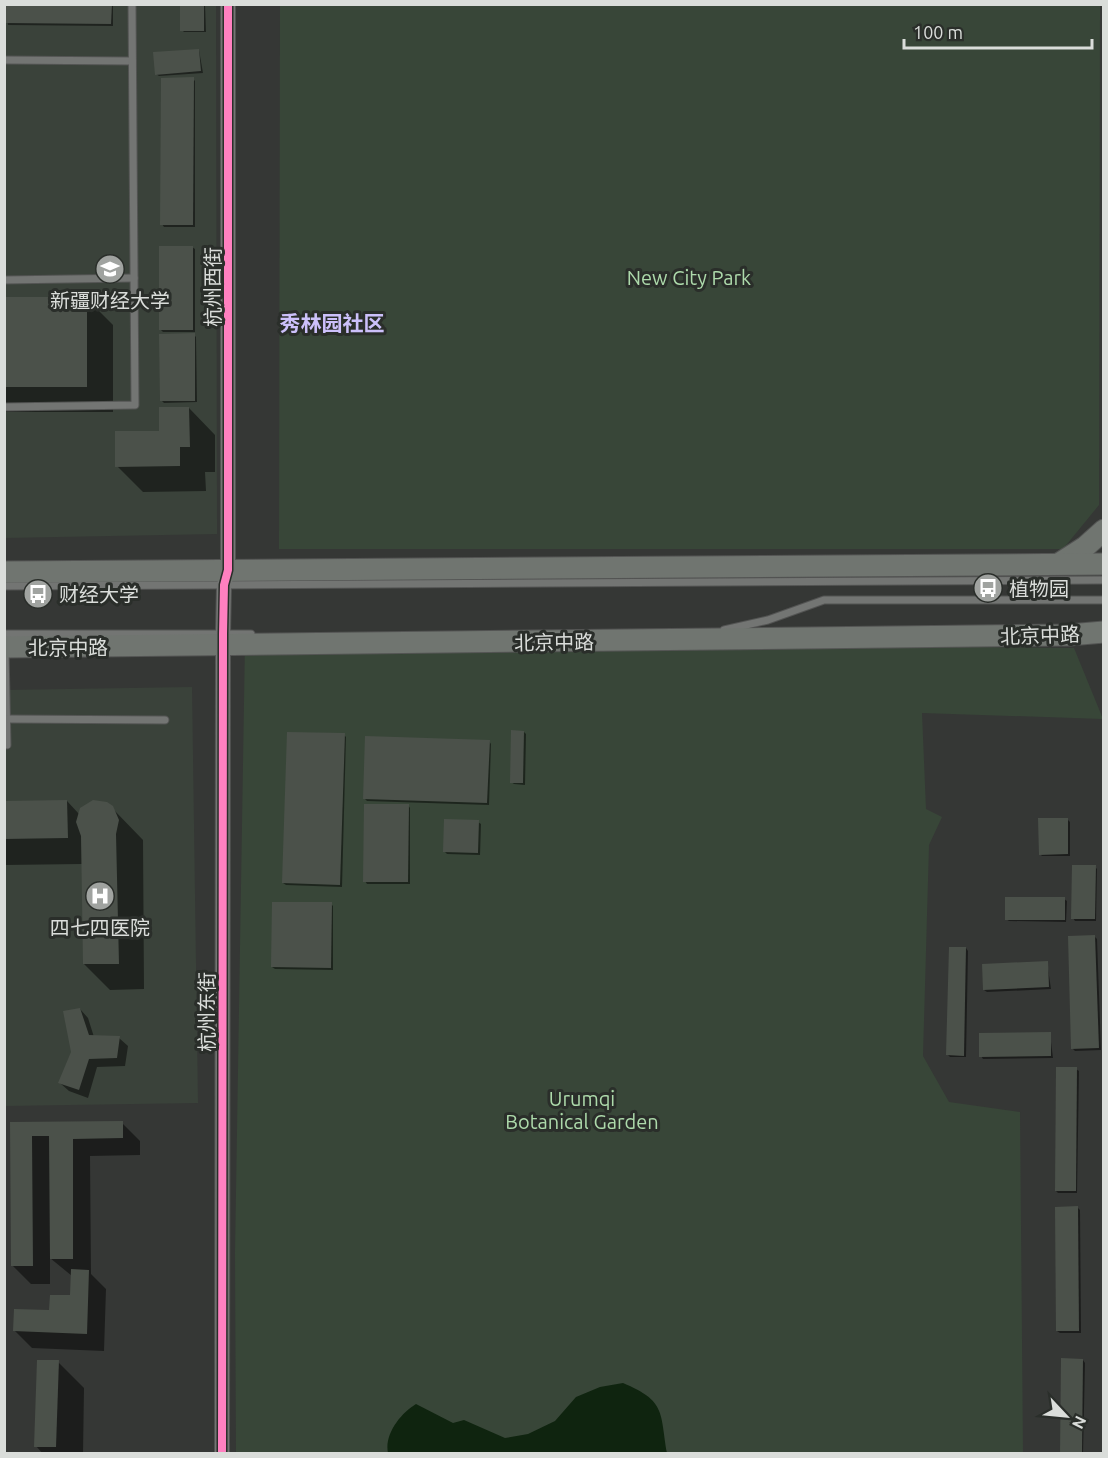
<svg xmlns="http://www.w3.org/2000/svg" width="1108" height="1458" font-family="Ubuntu,'Noto Sans SC',sans-serif">
<rect width="100%" height="100%" fill="#353735"/>
<!-- built -->
<g fill="#3a423a">
<path d="M4,5h212l1,529 -212,4z"/>
<path d="M192,687l6,416 -193,3 -1,-416z"/>
</g>
<!-- green -->
<g fill="#384638">
<path d="M280,5h820l-1,500 -36,44h-784z"/>
<path d="M245,641l829,7 29,71 -181,-6 4,96 16,8 -13,28 -6,211 26,46 71,10 3,341 -787,1 -1,-201z"/>
</g>
<!-- water -->
<path fill="#0f240f" d="M623,1383c43,18 37,29 44,70h-279c-4,-19 13,-40 28,-49l37,19 11,-3 41,18 23,-4 27,-13 21,-24 24,-10z"/>
<!-- shadow -->
<g fill="#0007">
<path d="M5,4h108v22l-105,-1z"/>
<path d="M182,4h23l1,28h-22l-2,-2z"/>
<path d="M199,50l4,23 -44,3 -3,-2z"/>
<path d="M193,79l2,2v146h-31l-2,-3z"/>
<path d="M192,247l3,2v83h-32l-3,-3z"/>
<path d="M4,299h83l26,26v87h-109z"/>
<path d="M194,335l2,2 1,65 -33,1 -3,-3z"/>
<path d="M189,408l26,27v37h-10l1,19 -63,1 -26,-26z"/>
<path d="M524,732l2,2 -1,51 -11,-1 -3,-2z"/>
<path d="M344,735l2,2 -4,150 -56,-2 -3,-2z"/>
<path d="M489,741l2,3 -2,61 -122,-4 -2,-2z"/>
<path d="M67,801l12,13 33,-6 31,32 1,149 -34,1 -26,-26 -2,-100 -78,1v-63z"/>
<path d="M408,805l2,3v76h-43l-2,-3z"/>
<path d="M1068,820l2,2v34h-28l-2,-2z"/>
<path d="M478,822l3,2 -1,31 -33,-1 -3,-3z"/>
<path d="M1095,867l2,2 -1,52h-21l-2,-3z"/>
<path d="M1064,899l3,2 -1,21 -57,-1 -3,-2z"/>
<path d="M331,904l2,2v64l-58,-1 -3,-2z"/>
<path d="M1095,937l2,2 4,111 -26,1 -2,-2z"/>
<path d="M966,948l2,3 -2,106h-16l-2,-2z"/>
<path d="M1047,962l4,27 -64,3 -3,-2z"/>
<path d="M80,1009l8,9 6,19 25,1 9,8 -3,20 -28,1 -9,31 -19,-7 -9,-8 12,-30z"/>
<path d="M1050,1034l3,24 -70,1 -2,-3z"/>
<path d="M1076,1069l3,2 -2,122h-19l-2,-2z"/>
<path d="M122,1123l18,18v14l-50,1 1,118 15,15 -2,62 -72,-3 -18,-18 37,-18 20,-15 1,-21 -22,-18v26h-19l-18,-18 -1,-142z"/>
<path d="M1078,1208l2,2 1,123h-21l-3,-2z"/>
<path d="M1083,1360l2,3 -2,91h-22z"/>
<path d="M58,1362l26,26 -1,66h-40l-7,-8z"/>
</g>
<!-- building -->
<g fill="#4b514a">
<path d="M4,4h108l-1,20 -107,-1z"/>
<rect x="180" y="4" width="24" height="27"/>
<path d="M199,49l2,22 -46,4 -2,-23z"/>
<path d="M194,77l-1,148h-33l1,-147z"/>
<rect x="159" y="246" width="34" height="84"/>
<rect x="4" y="297" width="83" height="90"/>
<path d="M195,333v68h-35l-1,-67z"/>
<path d="M159,407h30l1,40h-10v19l-65,1v-36h44z"/>
<path d="M511,730l13,1 -1,52h-13z"/>
<path d="M287,732l58,1 -5,152 -58,-2z"/>
<path d="M365,736l125,4 -3,63 -124,-4z"/>
<path d="M67,800l1,38 -64,1v-38z"/>
<path d="M93,800l14,2 6,4 6,14 -3,14 3,130h-36l-2,-128 -5,-14 4,-14z"/>
<path d="M364,804h45l-1,78h-45z"/>
<path d="M1038,818h30v36l-29,1z"/>
<path d="M444,819l35,1 -1,33 -35,-1z"/>
<path d="M1072,865h24l-1,54h-24z"/>
<rect x="1005" y="897" width="60" height="23"/>
<path d="M272,902h60l-1,66 -60,-1z"/>
<path d="M1095,935l4,113 -28,1 -3,-113z"/>
<path d="M949,947h17l-2,109 -18,-1z"/>
<path d="M1048,961l1,26 -66,3 -1,-26z"/>
<path d="M80,1008l9,27 31,1 -3,22 -28,1 -10,31 -21,-7 13,-31 -8,-41z"/>
<path d="M1051,1032v24l-72,1v-24z"/>
<path d="M1056,1067h21l-1,124h-21z"/>
<path d="M123,1121v17l-50,1v120h-23l-1,-123h-17l1,130h-22l-1,-144z"/>
<path d="M1078,1206l1,125h-23l-1,-124z"/>
<path d="M71,1269l18,1 -2,64 -74,-3 1,-22 35,1 1,-15h20z"/>
<path d="M1061,1358l22,1 -1,95h-22z"/>
<path d="M37,1360h22l-3,87h-22z"/>
</g>
<g fill="none" stroke-linecap="round" stroke-linejoin="round">
<!-- lane casing -->
<g stroke="#535453" stroke-width="9">
<g id="lane">
<path d="M4,60l128,1"/>
<path d="M4,280l130,-2"/>
<path d="M4,407l131,-2 -3,-401"/>
<path d="M4,586l1100,-6"/>
<path d="M724,630l44,-10 56,-20h280"/>
<path d="M4,634h247"/>
<path d="M5,650l2,95"/>
<path d="M7,719l158,1"/>
</g>
</g>
<!-- street casing -->
<g stroke="#535453" stroke-width="16">
<path id="street" d="M222,1454l1,-820 1,-49 4,-15v-566"/>
</g>
<!-- primary casing -->
<g stroke="#535453" stroke-width="23">
<g id="primary">
<path d="M1060,563l25,-16 19,-17"/>
<path d="M4,572l1100,-8"/>
<path d="M4,647l1065,-12 35,-3"/>
</g>
</g>
<!-- lane -->
<use href="#lane" stroke="#737573" stroke-width="7"/>
<!-- street -->
<use href="#street" stroke="#737573" stroke-width="14"/>
<!-- primary -->
<use href="#primary" stroke="#707570" stroke-width="21"/>
<!-- cycleway casing -->
<g stroke="#2a2e2a" stroke-width="11">
<path id="cycleway" d="M222,1454l1,-820 1,-49 4,-15v-566"/>
</g>
<!-- cycleway -->
<use href="#cycleway" stroke="#ff80c0" stroke-width="8"/>
</g>
<!-- icons -->
<defs>
<g id="university-disc" transform="scale(1.5)"><circle r="9.5" fill="#a0a3a0" stroke="#2a2e2a"/><path d="M0-5L7-2L0 1L-7-2ZM-4 1L0 2.5L4 1V4Q0 6-4 4Z" fill="#fff"/></g>
<g id="bus-disc" transform="scale(1.5)"><circle r="9.5" fill="#a0a3a0" stroke="#2a2e2a"/><path d="M-5-6H5V4H4V6H2V4H-2V6H-4V4H-5ZM-3.5-4V0h7V-4ZM-3.5 1.2v1.5H-2V1.2ZM2 1.2v1.5H3.5V1.2Z" fill="#fff"/></g>
<g id="hospital-disc" transform="scale(1.5)"><circle r="9.5" fill="#a0a3a0" stroke="#2a2e2a"/><path d="M-5-5h3v3.5h4V-5h3V5h-3V1.5h-4V5h-3Z" fill="#fff"/></g>
</defs>
<g fill-rule="evenodd">
<use href="#university-disc" x="110" y="269"/>
<use href="#bus-disc" x="988" y="588"/>
<use href="#bus-disc" x="38" y="594"/>
<use href="#hospital-disc" x="100" y="896"/>
</g>
<g text-anchor="middle" dominant-baseline="central" stroke-width="6" stroke-linejoin="round" paint-order="stroke">
<!-- park labels -->
<g font-size="20" fill="#addaab" stroke="#2a2e2a">
<text x="689" y="277">New City Park</text>
<text x="582" y="1098">Urumqi<tspan x="582" dy="23">Botanical Garden</tspan></text>
</g>
<!-- street labels -->
<g font-size="20" fill="#daddda" stroke="#2a2e2a">
<text transform="translate(212 287) rotate(-90)">杭州西街</text>
<text transform="translate(1040 635) rotate(-2)">北京中路</text>
<text transform="translate(554 642) rotate(-1)">北京中路</text>
<text x="68" y="647">北京中路</text>
<text transform="translate(206 1012) rotate(-90)">杭州东街</text>
</g>
<!-- poi labels -->
<g font-size="20" fill="#daddda" stroke="#2a2e2a">
<text x="110" y="300">新疆财经大学</text>
<text x="1009" y="588" text-anchor="start">植物园</text>
<text x="59" y="594" text-anchor="start">财经大学</text>
<text x="100" y="927">四七四医院</text>
</g>
<!-- neighbourhood labels -->
<g font-size="21" font-weight="bold" fill="#ccc0fa" stroke="#2a2e2a">
<text x="332" y="323">秀林园社区</text>
</g>
</g>
<!-- border -->
<rect width="1108" height="1458" fill="none" stroke="#daddda" stroke-width="12"/>
<!-- north arrow -->
<g transform="translate(1066 1416) rotate(116)" stroke="#2a2e2a" stroke-width="4.5" paint-order="stroke">
<path d="M0-4.5L10 22L0 15L-10 22Z" fill="#daddda"/>
<text y="-9" font-size="16" font-weight="bold" text-anchor="middle" fill="#daddda">N</text>
</g>
<!-- scale -->
<path d="M904 39v9h188v-9" fill="none" stroke="#daddda" stroke-width="3"/>
<text x="913" y="39" font-size="18" fill="#daddda" stroke="#2a2e2a" stroke-width="4.5" paint-order="stroke">100 m</text>
</svg>
